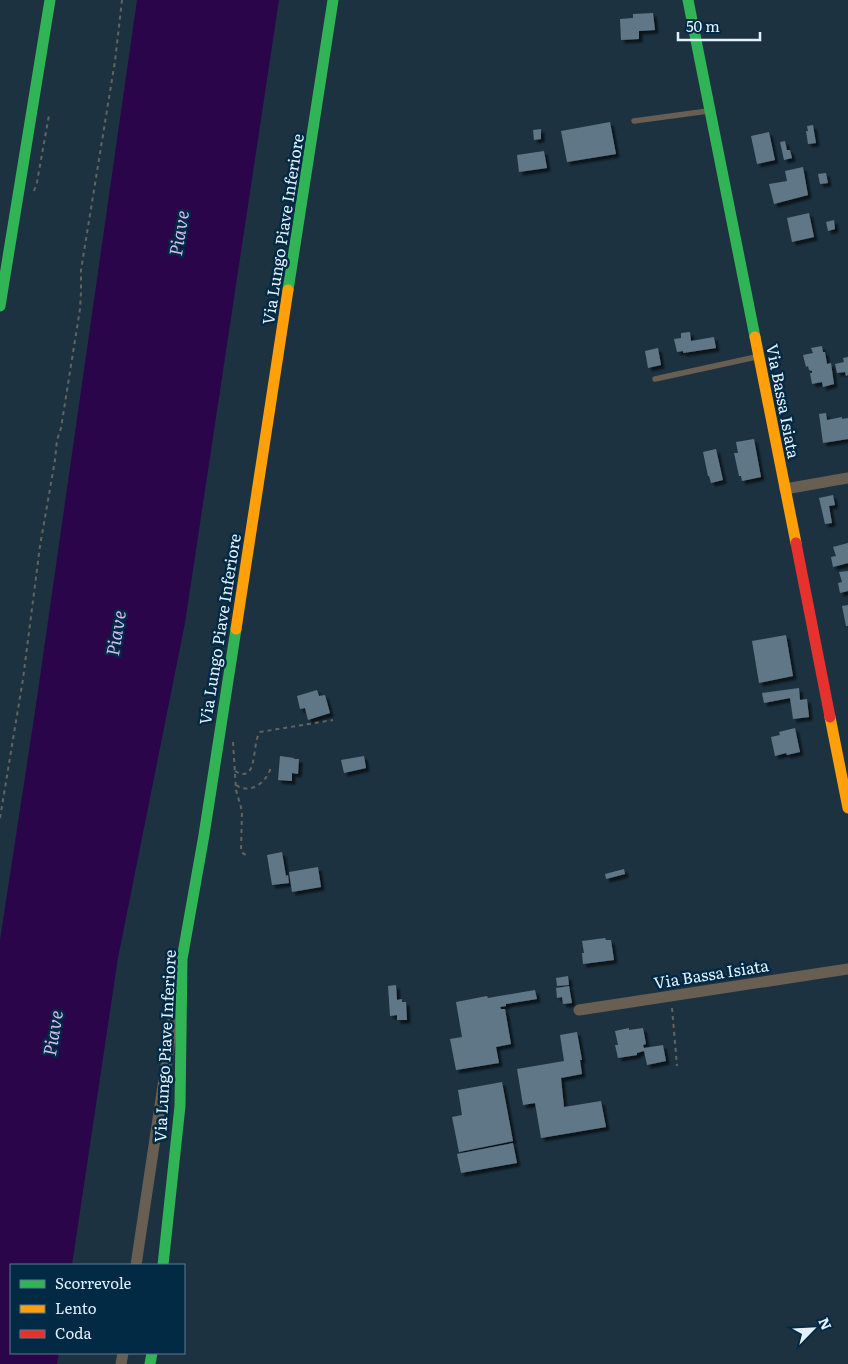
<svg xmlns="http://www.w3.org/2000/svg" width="848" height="1364" font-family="Literata,serif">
<defs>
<filter id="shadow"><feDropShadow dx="3.5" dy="3.5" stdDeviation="1" flood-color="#0009"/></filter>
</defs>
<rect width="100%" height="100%" fill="#1d3241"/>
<!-- water -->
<path fill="#2b054a" d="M137,0h142l-94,623 -67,335 -46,307h-61v88h48l-2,11h-57v-424l36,-235z"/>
<!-- building -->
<g fill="#607788" filter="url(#shadow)">
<path d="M653,13l2,17 -16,1v8l-18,1 -1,-21 13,-1v-4z"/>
<path d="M610,122l6,32 -49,8 -6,-31z"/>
<path d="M813,125l3,18 -8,1 -2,-13h2l-1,-5z"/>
<path d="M541,129v10l-7,1 -1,-10z"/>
<path d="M769,132l6,28 -18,4 -6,-28z"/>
<path d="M785,141l2,9h3l2,8 -8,2 -4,-18z"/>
<path d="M544,151l3,17 -28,4 -2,-17z"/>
<path d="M803,167l5,28 -34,9 -5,-20 18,-3 -2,-10z"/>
<path d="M826,173l2,10 -8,1 -2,-10z"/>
<path d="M809,213l5,24 -22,5 -5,-24z"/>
<path d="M834,220l1,9 -7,2 -2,-9z"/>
<path d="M690,332l1,9 23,-4 2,11 -33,5v-2l-6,1 -3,-13 7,-1v-5z"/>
<path d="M822,346l1,6h2l2,12 4,-1 3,21 -11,3 -1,-5 -10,2 -2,-11h2v-2l-3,-1 -1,-4 -2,1 -3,-12 10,-2 -2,-5z"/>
<path d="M658,348l3,17 -13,3 -3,-17z"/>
<path d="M848,357v18l-2,1 -1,-4 -8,1 -2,-9 9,-2 -1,-4z"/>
<path d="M826,413l1,7 15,-3v2l6,-1v21l-25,4 -4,-29z"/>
<path d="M754,439l7,38 -19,4 -1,-5h-2l-5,-23h4l-2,-11z"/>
<path d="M716,449l7,31 -12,3 -2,-7h-1l-5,-24z"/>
<path d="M833,495l2,10 -6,1 3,17 -7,1 -6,-26z"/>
<path d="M848,543v20l-15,4 -2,-10 5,-1 -3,-9z"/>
<path d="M848,571v20l-8,2 -2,-10 4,-1 -3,-10z"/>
<path d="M848,605v21h-2l-4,-20z"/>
<path d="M786,635l7,41 -34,7 -7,-42z"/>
<path d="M799,688l1,12 7,-1 2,18 -16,2 -3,-21 -26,5 -2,-10z"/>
<path d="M317,690l2,6 6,-1 5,18 -22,7 -3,-12 -5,1 -3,-13z"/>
<path d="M795,728l5,24 -13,3 -1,-2 -11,3 -4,-19 9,-2 -1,-3z"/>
<path d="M280,756l14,2v1h5l-1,15 -6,-1v8l-14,-1z"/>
<path d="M364,756l2,12 -22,5 -3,-13z"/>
<path d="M282,852l4,24 2,-1 1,8 -17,2 -5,-30z"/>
<path d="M318,867l3,20 -29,5 -3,-20z"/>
<path d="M624,869l1,5 -19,5 -1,-5z"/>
<path d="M605,938l1,2h5l3,20 -31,4 -1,-11h2l-2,-12z"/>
<path d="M568,976l1,9 -12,1 -1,-8z"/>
<path d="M396,985l1,15 5,-1v3h4l1,18h-10v-5l-7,1 -2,-30z"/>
<path d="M569,986l3,17 -9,1 -1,-7 -5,1 -1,-10z"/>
<path d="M535,990l2,9 -31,5v2l-6,1 1,2h4l6,35 -15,3 3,16 -43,7 -6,-31 12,-2 -6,-35 31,-6 1,2z"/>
<path d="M629,1028v2l14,-2 3,16 -3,1 1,3 19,-3 3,16 -19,4 -3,-14 -7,2v2l-19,3 -3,-13h3l-3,-14z"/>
<path d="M577,1032l5,28h-2l2,14 -21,4 3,29 37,-6 5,26 -65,11 -6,-35 -12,2 -6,-36 47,-8 -4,-26z"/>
<path d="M502,1082l11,59 -54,11 -7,-35 10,-2 -4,-25z"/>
<path d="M513,1143l4,20 -56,10 -4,-19z"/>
</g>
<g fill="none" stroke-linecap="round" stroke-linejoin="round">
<!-- path -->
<g stroke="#65635f" stroke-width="2" stroke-dasharray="4 4" stroke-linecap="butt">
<path d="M34,191l3,-9 12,-67"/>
<path d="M233,742l3,48 6,21 -1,40 3,3 4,1"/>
<path d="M235,771c24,14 16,-27 25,-39l73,-12"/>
<path d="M236,785c15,10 31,-3 35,-18"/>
<path d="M0,818l23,-139 17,-133 15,-86 2,-20 4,-12 19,-119 1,-17v-22l34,-209 7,-61"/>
<path d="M672,1008l5,58"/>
</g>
<!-- lane -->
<g stroke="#685f52" stroke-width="5.5">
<path d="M634,121l74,-10"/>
<path d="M655,379l101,-22"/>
</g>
<!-- street -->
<g stroke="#685f52" stroke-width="11">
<path d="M785,489l63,-11"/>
<path d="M579,1010l269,-41"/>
<path d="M136,1265l39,-259"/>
<path d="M121,1364l2,-11"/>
</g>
<!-- fast -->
<g stroke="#30b455" stroke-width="11">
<path d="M688,0l67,337"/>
<path d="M288,290l45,-290"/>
<path d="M0,306l50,-306"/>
<path d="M163,1265l17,-159 2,-147 22,-124 32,-206"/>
<path d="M150,1364l2,-11"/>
</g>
<!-- slow -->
<g stroke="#ff9f0a" stroke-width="11">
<path d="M755,337l41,206"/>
<path d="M236,629l52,-339"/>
<path d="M830,717l18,91"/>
</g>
<!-- jam -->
<path stroke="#e5322d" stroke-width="11" d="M796,543l34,174"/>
</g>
<g text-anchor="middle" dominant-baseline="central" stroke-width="5" stroke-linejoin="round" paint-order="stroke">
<!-- street labels -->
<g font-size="16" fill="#e3f1fd" stroke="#022a45">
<text transform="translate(282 229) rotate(-81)">Via Lungo Piave Inferiore</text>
<text transform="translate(784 401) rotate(79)">Via Bassa Isiata</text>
<text transform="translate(219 629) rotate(-81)">Via Lungo Piave Inferiore</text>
<text transform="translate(711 973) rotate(-9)">Via Bassa Isiata</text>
<text transform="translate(164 1046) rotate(-87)">Via Lungo Piave Inferiore</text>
</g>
<!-- water labels -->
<g font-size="18" font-style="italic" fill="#d2bcef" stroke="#022a45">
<text transform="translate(178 233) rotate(-81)">Piave</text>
<text transform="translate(115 633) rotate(-81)">Piave</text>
<text transform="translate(52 1033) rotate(-81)">Piave</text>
</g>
</g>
<!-- legend -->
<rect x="10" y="1264" width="175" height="90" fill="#022a45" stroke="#5c7a8f"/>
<rect x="20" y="1280" width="25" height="8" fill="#30b455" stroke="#5c7a8f"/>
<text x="55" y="1289" font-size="15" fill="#e3f1fd">Scorrevole</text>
<rect x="20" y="1305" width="25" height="8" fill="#ff9f0a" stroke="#5c7a8f"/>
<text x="55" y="1314" font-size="15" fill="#e3f1fd">Lento</text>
<rect x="20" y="1330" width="25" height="8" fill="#e5322d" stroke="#5c7a8f"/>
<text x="55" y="1339" font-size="15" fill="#e3f1fd">Coda</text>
<!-- north arrow -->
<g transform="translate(813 1329) rotate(66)" stroke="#022a45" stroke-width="4" paint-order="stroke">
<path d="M0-4L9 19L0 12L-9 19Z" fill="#e3f1fd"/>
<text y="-8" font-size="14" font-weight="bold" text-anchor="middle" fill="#e3f1fd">N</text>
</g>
<!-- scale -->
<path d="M678 32v8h82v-8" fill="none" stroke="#e3f1fd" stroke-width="2.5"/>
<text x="686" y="32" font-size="15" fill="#e3f1fd" stroke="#022a45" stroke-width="4" paint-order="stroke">50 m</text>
</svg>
